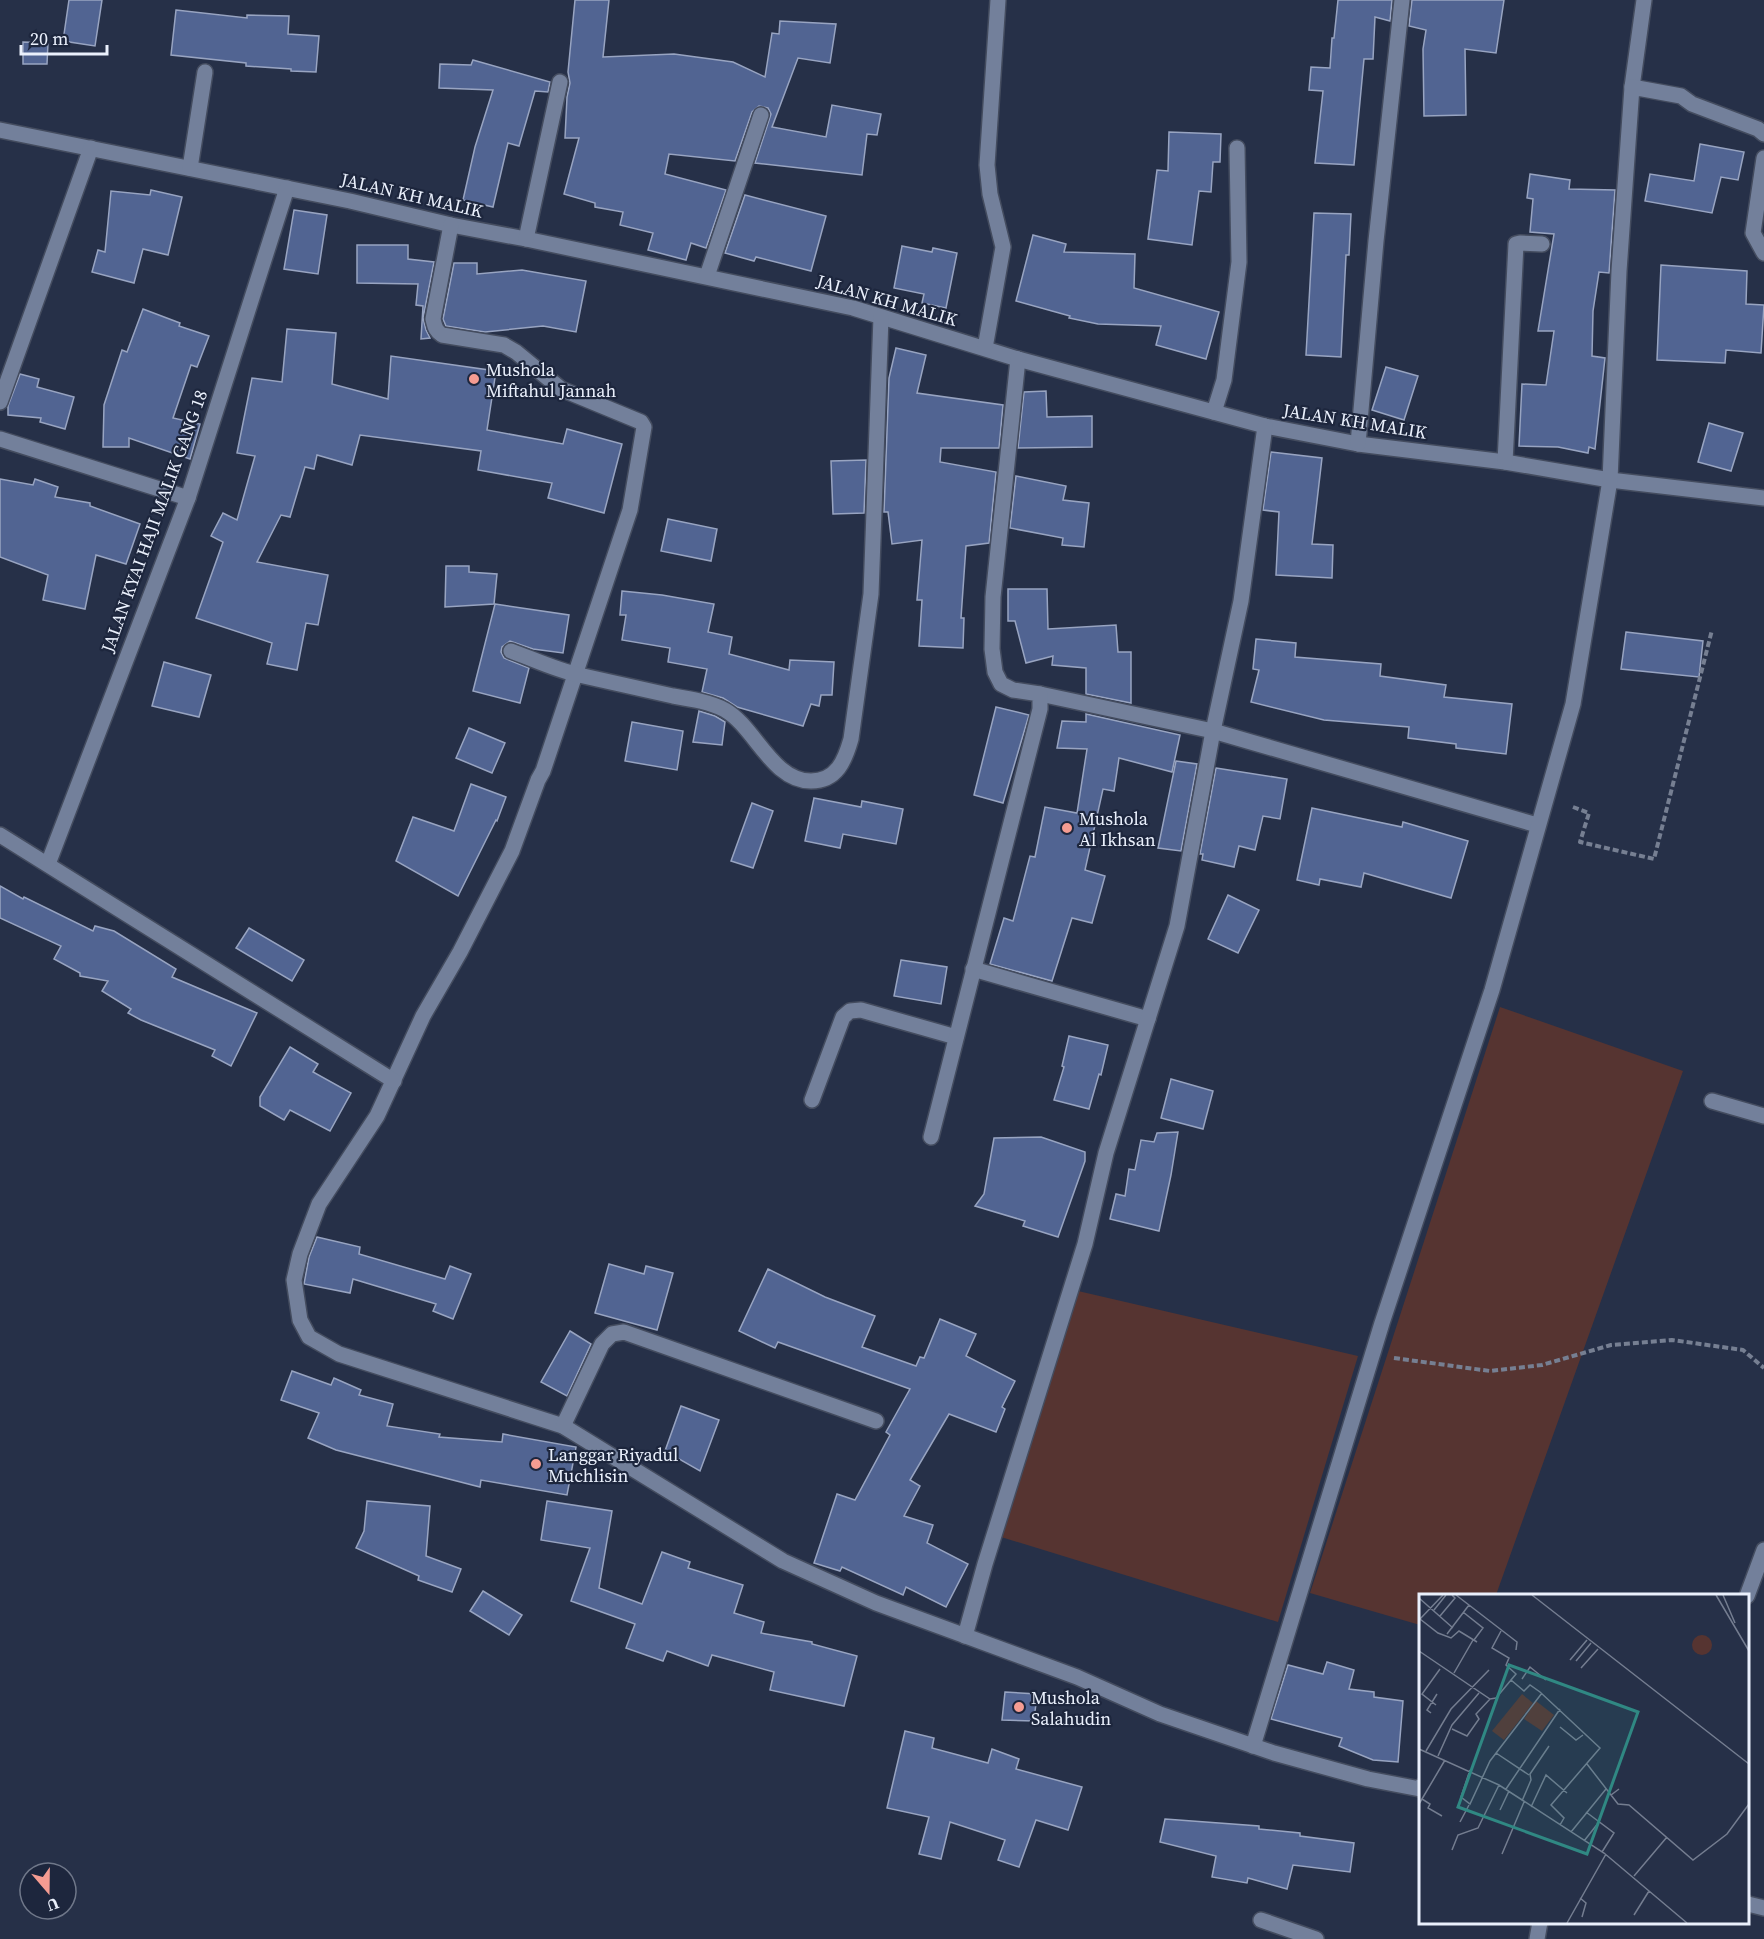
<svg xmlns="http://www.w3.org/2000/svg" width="1764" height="1939" font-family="'Source Serif 4',serif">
<rect width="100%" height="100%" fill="#263048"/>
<!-- green -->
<g fill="#563431">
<path d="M1500,1007l183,64 -187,524 -76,1v29l-110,-32z"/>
<path d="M1078,1291l280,65 -80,266 -277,-85z"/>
</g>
<!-- building -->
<g fill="#516492" stroke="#98a4c1" stroke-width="1.5">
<path d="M69,0h33l-7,46 -32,-5z"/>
<path d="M575,0h34l-6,57 71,-3 59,8 32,15 7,-44 7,1 1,-13 56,3 -6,39 -32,-5 -26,69 54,10 6,-32 49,9 -4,21 -10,-1 -5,41 -107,-12 16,-49 -3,-6 -9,-2 -7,6 -17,49 -66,-7 -4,20 61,16 -20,58 -15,-5 -5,17 -38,-10 5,-17 -33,-8 3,-13 -28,-5v-4l-31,-9 15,-56h-14l2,-41 3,-14 -2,-11z"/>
<path d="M1338,0h54l-2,21 -15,-4 -2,42h-9l-10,106 -39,-2 8,-72 -14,-1 2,-23 19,1 2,-30h2z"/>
<path d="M1412,0h92l-8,53 -31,-4 1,66 -42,1 -1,-67 3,-19 -17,-4z"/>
<path d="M176,10l71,8v-3l42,1 -1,18 31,2 -3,36 -25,-1v-2l-45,-3v-3l-75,-8z"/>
<path d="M23,42l25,1 -1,21h-24z"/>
<path d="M473,60l77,22 -2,10 -13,-1 -16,55 -11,-3 -15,64 -30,-7 12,-53 18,-57 -54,-2 1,-24 31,1z"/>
<path d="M1169,132l52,2 -1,28h-7l-2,30 -12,-1 -7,54 -44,-6 9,-69 11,1z"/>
<path d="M1700,144l44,8 -6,28 -17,-3 -9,36 -67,-12 5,-27 44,7z"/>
<path d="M1530,174l40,6 -1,9 46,1 -6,83 -10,-1 -6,39 -1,45 13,2 -10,91 -6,-2 -1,6 -30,-6 -39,-1 3,-62 24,1 8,-54h-16l16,-97 -24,-2 3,-33 -6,-1z"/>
<path d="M151,190l31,7 -14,58 -25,-6 -9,34 -42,-11 6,-22 7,2 6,-61 39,4z"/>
<path d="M745,195l81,21 -15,55 -55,-14 -2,4 -29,-8z"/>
<path d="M294,210l33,5 -9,59 -34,-5z"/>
<path d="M1314,213l37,1 -2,41h-3l-5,102 -35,-2z"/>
<path d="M1033,235l33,9 -2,8 71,2 -1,34 85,24 -13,47 -50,-14 5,-19 -63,-2 -29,-6 1,-2 -54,-15z"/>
<path d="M357,245h51v14l26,3 -11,56 3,12 4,8 -9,1 2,-33 -7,-1 2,-21 -61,-1z"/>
<path d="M902,246l30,6 1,-4 24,5 -11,55 -24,-5 2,-9 -30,-6z"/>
<path d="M454,263h23v11l45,-4 64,11 -10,51 -33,-6 -58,6 -39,-6 -3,-7z"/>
<path d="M1661,265l86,6 -1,33 18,1 -3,48 -35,-3 -1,13 -68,-3z"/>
<path d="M143,309l37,14 -1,3 30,10 -12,31 -6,-2 -18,53 27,6 -10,35 -61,-21v9h-26l1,-42 18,-55 5,2z"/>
<path d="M287,329l49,4 -4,51 56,15 3,-43 105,15 -9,59 76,14 4,-15 55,15 -18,69 -56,-15 4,-15 -74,-13 3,-19 -121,-16 -8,30 -35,-10 -3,14 -9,-2 -15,50 -9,-2 -24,47 71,13 -10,50 -12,-2 -9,47 -30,-6 5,-21 -76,-25 27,-76 -12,-6 12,-23 14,7 18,-64 -18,-3 15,-75 30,4z"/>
<path d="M896,348l30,7 -9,38 86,12 -4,43h-58l-1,14 56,10 -7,71 -23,3 -5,72h3l-1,30 -44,-2 3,-46h-5l5,-60 -30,4 -4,-32h-4l5,-134z"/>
<path d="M1386,367l32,9 -14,44 -32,-10z"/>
<path d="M20,374l19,5 -2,8 37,10 -9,32 -25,-7 1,-4 -33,-3v-9z"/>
<path d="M1046,391l1,26 45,-1v31l-74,1 6,-56z"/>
<path d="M1709,423l34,10 -12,38 -33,-9z"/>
<path d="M1271,452l51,6 -10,86 21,1 -1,33 -56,-3 3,-63 -16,-2z"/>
<path d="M866,460l-2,53 -31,1 -2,-53z"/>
<path d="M1016,476l50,10 -3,14 26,3 -5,44 -22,-2 1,-7 -53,-10z"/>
<path d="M0,479l33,6 2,-6 23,8 -3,10 35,6v3l50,18 -14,40 -30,-9 -11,54 -42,-9 5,-25 -48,-18z"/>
<path d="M668,519l49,10 -6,32 -50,-10z"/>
<path d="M446,566h23v6l28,2 -3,30 -49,3z"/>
<path d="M1008,589h39l1,40 68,-4 2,27h13v51l-45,-9v-26l-34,-3 1,-9 -27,7 -11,-42h-7z"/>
<path d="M622,591l40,4 52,9 -6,28 24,5 -3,17 60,16 1,-10 44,2 -2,33h-11l-2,11 -8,-2 -8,22 -66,-19 -14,-9 -21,-6 5,-23 -39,-7 2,-14 -48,-8 4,-25h-6z"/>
<path d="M495,604l74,11 -6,38 -30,-4 -23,-8 -8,6 -1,5 3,6 25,10 -9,35 -47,-12z"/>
<path d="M1626,632l77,9 -4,36 -78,-8z"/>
<path d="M1256,639l40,4 -1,14 86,7 -1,12 66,9 -2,12 68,7 -6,50 -50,-6v-4l-48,-6 1,-11 -85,-7 -73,-18 8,-32 -6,-1z"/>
<path d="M164,662l47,13 -12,42 -47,-11z"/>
<path d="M996,707l33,8 -26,88 -29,-8z"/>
<path d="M699,711l16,5 10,6 -3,23 -29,-3z"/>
<path d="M1086,714l94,21 -8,37 -53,-14 -5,33 -11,-2 -18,81 20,6 -13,47 -20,-5 -20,63 -62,-17 14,-46 9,3 17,-65 5,1 10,-50 32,6 10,-64 -30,-1 5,-27 24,1z"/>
<path d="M632,722l51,9 -6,39 -52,-9z"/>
<path d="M469,728l36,15 -13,30 -36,-15z"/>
<path d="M1176,761l21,3 -16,87 -23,-3z"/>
<path d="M1216,768l71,11 -7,40 -17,-3 -8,34 -16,-4 -5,21 -32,-7 1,-6h-3z"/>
<path d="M471,784l35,13 -9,24 -1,-1 -38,76 -62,-35 17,-44 41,14z"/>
<path d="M814,798l47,9 1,-6 41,8 -7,35 -53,-10 -3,14 -35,-7z"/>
<path d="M752,803l21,8 -20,57 -22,-7z"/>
<path d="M1312,808l90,19 1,-5 65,19 -17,57 -87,-25 -3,14 -41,-8 -1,6 -22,-5z"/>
<path d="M0,886l23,13 1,-2 69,34 2,-5 19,5 62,38 -4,8 85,36 -26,53 -19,-10 3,-6 -74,-30 -13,-7 3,-4 -29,-18 6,-10 -28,-5v-3l-26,-14 7,-13 -61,-28z"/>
<path d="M1228,895l31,15 -21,43 -30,-14z"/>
<path d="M249,928l55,32 -12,21 -56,-33z"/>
<path d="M901,960l46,7 -6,37 -47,-8z"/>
<path d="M1069,1036l39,9 -7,30 -2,-1 -10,35 -35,-9 10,-33 -2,-1z"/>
<path d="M290,1047l28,17 -5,8 38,21 -21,38 -40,-21 -6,10 -24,-14v-9z"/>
<path d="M1171,1079l42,12 -10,38 -42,-11z"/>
<path d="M1178,1132l-7,43 -12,56 -49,-12 6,-25 9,2 4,-27 6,1 6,-30 13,2 3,-9z"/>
<path d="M1041,1137l44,15v9l-27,76 -35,-11 2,-5 -50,-15 9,-12 10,-56z"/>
<path d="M317,1237l43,10 -1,7 86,25 5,-13 21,8 -18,45 -20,-8 3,-7 -83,-25 -3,14 -46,-9 5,-27z"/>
<path d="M609,1264l35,10 2,-8 27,7 -16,57 -62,-17z"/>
<path d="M768,1269l57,28 50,19 -13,31 54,19 4,-9 4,1 16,-39 36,15 -10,22 49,25 -13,26 3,2 -9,23 -47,-18 -39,66 10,6 -16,30 29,9 -6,18 41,21 -22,43 -40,-20 -3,8 -61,-28 -2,4 -26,-8 23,-69 18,6 35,-65 -4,-3 24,-43 -132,-47 -3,6 -36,-17z"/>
<path d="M570,1331l21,13 -24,52 -26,-14z"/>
<path d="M292,1371l39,14 3,-7 27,12 -2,5 34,9 -6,22 53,8 -1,3 63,5 1,-8 73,13 -9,48 -86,-15 -1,7 -144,-37 -28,-12 11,-25 -38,-13z"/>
<path d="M681,1406l38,14 -19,51 -35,-20z"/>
<path d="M367,1501l63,5 -4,50 35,13 -9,23 -34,-12 1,-4 -63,-28 8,-17z"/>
<path d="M547,1501l65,10 -13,77 43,16 20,-52 28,10 -2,6 55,17 -9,28 30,9 -3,11 51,9v2l45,12 -13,50 -74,-16 4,-18 -62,-17 -4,11 -41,-15 -4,10 -37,-13 9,-24 -64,-23 19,-53 -49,-8z"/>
<path d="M483,1591l39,24 -13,20 -39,-24z"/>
<path d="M1327,1662l27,8 -5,19 25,3v5l29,4 -5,61 -25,-2 -34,-14 3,-8 -71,-19 17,-54 35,9z"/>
<path d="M1005,1692l32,2 -3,27 -32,-1z"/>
<path d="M905,1731l29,7 -2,10 56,15 4,-14 27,10 -3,10 66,18 -14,43 -32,-10 -17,47 -21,-7 7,-20 -55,-18 -9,37 -22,-5 10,-37 -42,-9z"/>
<path d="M1165,1819l94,7v3l41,4v3l54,7 -4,29 -57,-7 -6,24 -39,-11 -1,5 -35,-6 4,-21 -56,-14z"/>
</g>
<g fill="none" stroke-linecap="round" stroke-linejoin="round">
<!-- minor casing -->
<g stroke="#444c5f" stroke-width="18">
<g id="minor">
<path d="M1632,87l12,-87"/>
<path d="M0,130l350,71 101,24 75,14 327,69 165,51 247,67 93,18 147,18 105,18 154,18"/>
<path d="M1764,158l-11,75 11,20"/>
<path d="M190,168l15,-96"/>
<path d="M451,225l-18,94c2,8 2,11 9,16l62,10 12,7 45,37 80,33 3,5 -14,83 -87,261 -5,9 -26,71 -52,101 -37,64 -46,100 -58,88 -19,50 -6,26 6,40 9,17 30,17 224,72 220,135 93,42 201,74 83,37 114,39 94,26 52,10v-2"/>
<path d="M526,239l34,-157"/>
<path d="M707,276l54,-161"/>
<path d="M985,348l18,-101 -13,-53 -3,-29 11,-165"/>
<path d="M0,402l91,-254"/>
<path d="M1214,412l10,-32 15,-118 -2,-114"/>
<path d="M0,439l188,59"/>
<path d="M1358,444l18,-203 26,-241"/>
<path d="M1505,462l11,-218 4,-1 22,1"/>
<path d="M511,651c22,8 45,19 68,24 32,7 63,14 94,21 18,3 37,6 52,14 30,17 47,71 86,71 26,0 34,-21 40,-42l20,-145 10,-277"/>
<path d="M1040,694l173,37 324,94"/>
<path d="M0,835l394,246"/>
<path d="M48,864l140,-366 99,-310"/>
<path d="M973,969l175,50"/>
<path d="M812,1100l31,-83 7,-6 11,-1 95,27"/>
<path d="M1712,1101l52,15"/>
<path d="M931,1137l109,-428v-15l-27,-4 -12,-6 -6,-12 -3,-23 1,-52 25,-238"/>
<path d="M563,1426l39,-82 10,-10 12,-2 252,89"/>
<path d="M1747,1596l17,-46"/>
<path d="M965,1636l20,-72 100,-320 21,-91 71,-227 36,-195 28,-130 24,-175"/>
<path d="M1253,1746l129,-423 110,-333 81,-286 37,-224 9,-209 13,-184 49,9 11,8 66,25 6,5"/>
<path d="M1748,1904l16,4"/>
<path d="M1261,1920l55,19"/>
<path d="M1537,1939l3,-17"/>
</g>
</g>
<!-- path -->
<g stroke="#767f92" stroke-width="4" stroke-dasharray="6 3" stroke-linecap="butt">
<path d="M1573,807l16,6 -9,29 74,17 58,-229"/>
<path d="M1394,1358l96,13 52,-6 69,-20 61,-5 71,10 21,18"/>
</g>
<!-- minor -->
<use href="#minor" stroke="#73809b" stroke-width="15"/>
</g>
<!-- markers -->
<g fill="#f59c92" stroke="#1d263d" stroke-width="2">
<circle cx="474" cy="379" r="6"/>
<circle cx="1067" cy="828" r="6"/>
<circle cx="536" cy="1464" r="6"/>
<circle cx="1019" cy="1707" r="6"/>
</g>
<g text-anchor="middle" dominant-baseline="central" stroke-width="4.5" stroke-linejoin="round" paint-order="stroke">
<!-- street labels -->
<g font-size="18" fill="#eaf0fc" stroke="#1d263d">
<text transform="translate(412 195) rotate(13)">JALAN KH MALIK</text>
<text transform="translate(887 300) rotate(16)">JALAN KH MALIK</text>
<text transform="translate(1355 421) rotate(9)">JALAN KH MALIK</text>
<text transform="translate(154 521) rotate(-70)">JALAN KYAI HAJI MALIK GANG 18</text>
</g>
<!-- poi labels -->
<g font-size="18" fill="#eaf0fc" stroke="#1d263d" text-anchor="start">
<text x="486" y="369">Mushola<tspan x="486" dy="21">Miftahul Jannah</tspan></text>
<text x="1079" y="818">Mushola<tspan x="1079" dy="21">Al Ikhsan</tspan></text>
<text x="548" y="1454">Langgar Riyadul<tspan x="548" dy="21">Muchlisin</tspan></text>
<text x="1031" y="1697">Mushola<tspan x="1031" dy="21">Salahudin</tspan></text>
</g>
</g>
<!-- overview -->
<g transform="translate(1419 1594)">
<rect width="330" height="330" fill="#263048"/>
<path d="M273 51a10 10 0 1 1 20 0a10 10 0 1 1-20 0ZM103,100l11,9 -29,37 -12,-9zM117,107l18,14 -12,16 -18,-12z" fill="#563431"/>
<path fill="none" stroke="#747d90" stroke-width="1.5" d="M37,1l61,47 -1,8M113,1l217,169M297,1l33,56M304,1l12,28M0,4l34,30M15,16l12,-15M44,18l20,16 -9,12M21,22l15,-18 -3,-3M1,25l18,14 13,5 8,-7 18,11M1,25l23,-24M82,37l-9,17 17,10 -3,7 10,9 -5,6 13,11 6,-6 10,7 60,56 -49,57 13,13 -4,7M28,40l22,-29M0,57l71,48 6,-1 15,-18M151,66l17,-20M157,67l15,-18M162,74l17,-19M35,79l19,-33M103,85l8,-12 16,13M17,111l-14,-11 18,-25M12,119l-4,-3 10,-16M141,133l16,13 7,-5M33,135l15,7 12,-17 -3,-5 14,-15M0,155l80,36 105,68 83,70M7,157l25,-42 38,-39M77,159l33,22M19,162l14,-31 27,-32M168,170l24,31 8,-6M51,176l-9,27 9,7 20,-43 52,-68M87,195l54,-80M192,201l7,9 11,1 64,55 34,-26 22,-30M3,205l8,5 -2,4 14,8M103,207l9,-21 -1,-6 19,-28M0,210l26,-44M112,213l15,-32 21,18M81,216l9,-19M167,218l28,21 -12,19M41,228l9,-17M152,238l35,-43M165,247l15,-19M33,256l6,-15 20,-7 21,-43M83,260l22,-52M215,282l33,-39M161,304l6,5 -4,14M215,321l15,-24M148,329l39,-69"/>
<path fill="#308883" fill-opacity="0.15" stroke="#308883" stroke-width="3" d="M90,71l129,47 -51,142 -129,-47z"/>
<rect width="330" height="330" fill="none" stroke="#eaf0fc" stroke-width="3"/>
</g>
<!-- north arrow -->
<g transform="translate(48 1891) rotate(160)"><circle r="28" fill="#1d263d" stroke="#6f7789" stroke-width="1.5"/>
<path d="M0-4.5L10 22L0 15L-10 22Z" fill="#f59c92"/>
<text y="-9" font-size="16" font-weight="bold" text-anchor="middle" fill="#eaf0fc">U</text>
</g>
<!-- scale -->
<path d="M21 45v9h86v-9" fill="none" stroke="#eaf0fc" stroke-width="3"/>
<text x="30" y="45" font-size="18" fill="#eaf0fc" stroke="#1d263d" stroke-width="4.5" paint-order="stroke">20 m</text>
</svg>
